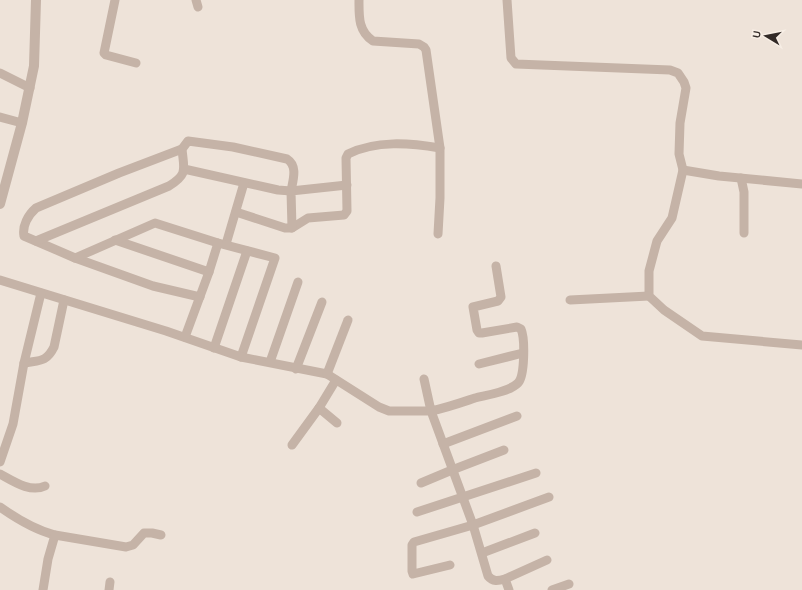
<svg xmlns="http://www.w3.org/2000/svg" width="802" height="590" font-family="Karla,sans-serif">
<rect width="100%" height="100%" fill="#eee3d9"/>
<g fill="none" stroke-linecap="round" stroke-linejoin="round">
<!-- minor -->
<g stroke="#c5b3a7" stroke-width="9">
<path d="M115,0l-11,53 2,2 30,8"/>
<path d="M196,0l2,7"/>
<path d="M359,0c0,16 -1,31 14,41l46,3 5,3 2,3 14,98v50l-2,36"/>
<path d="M507,0l4,58 5,6 154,6 8,3 6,9 2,6 -6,35 -1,31 4,16 36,6 83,8"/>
<path d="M0,73l30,15"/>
<path d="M0,117l22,6"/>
<path d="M182,149l-63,24 -83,35c-8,7 -14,18 -12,28l51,22 78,28 47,11"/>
<path d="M683,170l-11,48 -15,23 -8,30v25l15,14 38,26 100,9"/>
<path d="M741,178l3,14v41"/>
<path d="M236,212l49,16h7l16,-10 36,-3 3,-4 -1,-53 2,-4c28,-14 62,-11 92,-6"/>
<path d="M292,228l-1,-37 56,-6"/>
<path d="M115,240l94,32"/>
<path d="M36,241l133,-55c19,-12 15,-16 13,-37l6,-8 45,6 54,12c11,7 6,21 4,32l-13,-1 -94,-21"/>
<path d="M226,244l18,-61"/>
<path d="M75,258l80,-35 63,20 57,15 -34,99"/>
<path d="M0,280l166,51 75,26 86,17 52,33 10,4h42l42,114 15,51c5,6 10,5 17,3l4,11"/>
<path d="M570,300l79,-4"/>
<path d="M185,337l24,-65 9,-29"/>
<path d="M214,348l33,-97"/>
<path d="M270,362l28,-80"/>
<path d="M24,363c15,-3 22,0 30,-16l10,-47"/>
<path d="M479,364l44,-11"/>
<path d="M296,369l26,-67"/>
<path d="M327,374l21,-54"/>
<path d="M424,379l7,32c15,-3 29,-8 44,-13 12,-3 34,-6 43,-15 7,-7 7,-45 3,-54l-4,-2 -35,6h-3l-2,-3 -4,-23 25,-6 3,-4 -5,-31"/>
<path d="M319,408l18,15"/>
<path d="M443,444l74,-28"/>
<path d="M292,445l27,-37 17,-28"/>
<path d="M0,462l13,-38 11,-61 17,-70"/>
<path d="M0,474c13,7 30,19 45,12"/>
<path d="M421,483l31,-13 52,-20"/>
<path d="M0,507c17,12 35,23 55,28l-7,24 -5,31"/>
<path d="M417,512l119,-39"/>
<path d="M55,535l71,12 7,-2 11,-12h8l9,2"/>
<path d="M482,553l53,-20"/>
<path d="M450,565l-37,9 -1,-3v-26l2,-3 59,-17 76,-28"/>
<path d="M505,579l42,-19"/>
<path d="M109,590l1,-8"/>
<path d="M552,590l17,-6"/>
</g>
<!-- tertiary -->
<path stroke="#c5b3a7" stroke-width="10" d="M0,204l22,-81 12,-57 2,-66"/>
</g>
<!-- north arrow -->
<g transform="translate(766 36) rotate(280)" stroke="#f7eee5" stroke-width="3" paint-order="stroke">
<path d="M0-3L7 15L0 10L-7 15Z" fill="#322a27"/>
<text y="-6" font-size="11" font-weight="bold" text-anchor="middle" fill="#322a27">U</text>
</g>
</svg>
